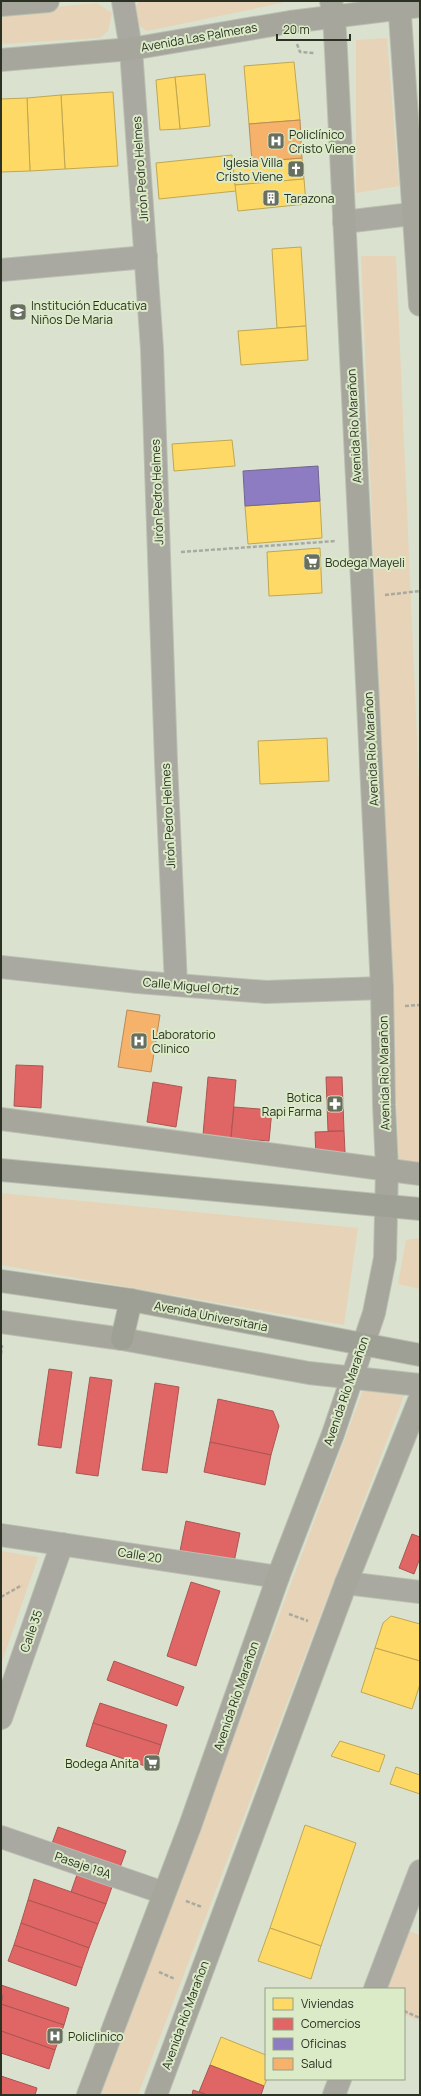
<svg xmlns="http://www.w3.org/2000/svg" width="421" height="2096" font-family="Manrope,sans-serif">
<rect width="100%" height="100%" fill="#dae2cf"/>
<!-- green -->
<g fill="#e7d3b7">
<path d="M139,1h143v2l-135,28 -10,-7 -4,-13z"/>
<path d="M97,3l15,10 -4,18 -8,7 -99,6v-32z"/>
<path d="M387,38l12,148 -43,7v-153z"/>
<path d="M361,256h35l24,553v360l-21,-1z"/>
<path d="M1,1193l357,35 -14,97 -343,-60z"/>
<path d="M420,1238v51l-22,-5 8,-44z"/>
<path d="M370,1371l41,6 -273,718h-37z"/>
<path d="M1,1551l37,6 -37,108z"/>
<path d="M409,1931l11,4v86l-16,-6v-26h-17z"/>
</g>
<!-- homes -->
<g fill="#ffd966" stroke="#bfa752">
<path d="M294,62l6,58 -51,4 -5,-58z"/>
<path d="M205,74l5,52 -30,3 -5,-52z"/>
<path d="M175,77l5,52 -20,1 -4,-50z"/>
<path d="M113,92l5,74 -53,3 -4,-74z"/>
<path d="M61,95l4,74 -35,2 -3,-73z"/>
<path d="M27,98l3,73 -29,1v-73z"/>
<path d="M232,155l4,36 -77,8 -3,-36z"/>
<path d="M302,158l2,21 -69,6 -2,-22z"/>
<path d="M304,179l2,25 -68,7 -3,-26z"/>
<path d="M301,247l5,79 -29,2 -5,-79z"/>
<path d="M306,326l2,34 -67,5 -3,-34z"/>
<path d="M232,440l3,26 -61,5 -2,-27z"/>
<path d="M320,501l2,37 -74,6 -3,-38z"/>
<path d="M320,548l2,45 -53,3 -2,-44z"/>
<path d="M327,738l2,43 -69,3 -2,-43z"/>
<path d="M391,1616l29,8v37l-45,-13 8,-25z"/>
<path d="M375,1648l45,13v23l-8,25 -51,-17z"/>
<path d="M340,1741l45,14 -6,17 -48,-16z"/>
<path d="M396,1767l24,8v19l-30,-10z"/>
<path d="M305,1825l51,18 -35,103 -51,-18z"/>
<path d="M270,1928l51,18 -10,33 -53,-18z"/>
<path d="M221,2037l45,18 1,24 -3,7 -54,-21z"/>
</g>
<!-- shops -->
<g fill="#e06666" stroke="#aa5652">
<path d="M16,1065l27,1 -2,42 -27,-2z"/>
<path d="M208,1077l28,3 -5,58 -28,-3z"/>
<path d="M326,1077h16l2,54h-16z"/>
<path d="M153,1082l29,5 -6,40 -29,-5z"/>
<path d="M234,1107l38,3 -3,31 -38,-3z"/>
<path d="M344,1131l1,21 -8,6 -21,1 -1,-27z"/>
<path d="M49,1369l23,3 -11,76 -23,-3z"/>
<path d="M90,1377l22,3 -14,96 -22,-3z"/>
<path d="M155,1383l24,4 -12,86 -25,-3z"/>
<path d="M218,1399l55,12 6,15 -8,29 -61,-13z"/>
<path d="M210,1442l61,13 -6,30 -61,-13z"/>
<path d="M186,1521l54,12 -6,29 -54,-11z"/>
<path d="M412,1534l8,3v21l-6,16 -15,-6z"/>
<path d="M191,1582l29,9 -24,75 -29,-10z"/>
<path d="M114,1661l70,26 -7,19 -70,-26z"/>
<path d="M100,1703l67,22 -6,20 -68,-22z"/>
<path d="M93,1723l68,22 -7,24 -68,-23z"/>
<path d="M58,1827l68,24 -8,22 -68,-24z"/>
<path d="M79,1869l35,12 -8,23 -35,-12z"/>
<path d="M34,1879l72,25 -8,20 -70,-24z"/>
<path d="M28,1900l70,24 -9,24 -68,-25z"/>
<path d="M21,1923l68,25 -7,20 -68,-23z"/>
<path d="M14,1945l68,23 -6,18 -68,-25z"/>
<path d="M1,1985l68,23 -5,17 -63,-21 2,-9 -2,-1z"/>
<path d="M1,2004l63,21 -9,25 -54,-19z"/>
<path d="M1,2031l54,19 -6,19 -48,-16z"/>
<path d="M210,2065l54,21 -3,9h-54l-8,-3z"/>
<path d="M1,2076l36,12 -2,7h-34z"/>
<path d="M193,2090l6,2 8,3h-15z"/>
</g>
<!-- offices -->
<path fill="#8e7cc3" stroke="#706693" d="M318,466l2,35 -75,5 -2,-35z"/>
<!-- health -->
<g fill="#f6b26b" stroke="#b98b55">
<path d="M300,120l2,38 -50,4 -3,-38z"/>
<path d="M127,1010l33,5 -9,57 -33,-5z"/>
</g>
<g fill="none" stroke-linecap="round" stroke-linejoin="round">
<!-- street casing -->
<g stroke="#bac0b2" stroke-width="24">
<g id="street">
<path d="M123,1l8,48 21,300 14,413 10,223"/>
<path d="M344,222l76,-9"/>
<path d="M1,270l145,-13"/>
<path d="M1,967l137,15 128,10 116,-4"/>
<path d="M1,1535l277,42"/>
<path d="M346,1583l74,9"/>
<path d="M1,1718l61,-174"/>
<path d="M1,1837l163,56"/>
<path d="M375,1989l45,-118"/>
<path d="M334,2095l6,-16"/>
</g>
</g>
<!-- secondary casing -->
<g stroke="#bac0b2" stroke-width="24">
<g id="secondary">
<path d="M399,1l21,304"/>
<path d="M1,5l47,-4"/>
<path d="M1,60l130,-11 159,-27 130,-16"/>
<path d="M1,1119l419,55"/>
<path d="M1,1322l121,17 187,34 111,12"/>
<path d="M88,2095l102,-269 88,-249 55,-143 41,-121 11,-55 2,-89 -3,-64 -2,-117 -46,-937 -2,-35 -3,-15"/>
<path d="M156,2095l190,-512 74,-185"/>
</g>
</g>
<!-- primary casing -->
<g stroke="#bac0b2" stroke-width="24">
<g id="primary">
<path d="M1,1170l419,39"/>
<path d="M1,1281l130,19 289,55"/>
<path d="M122,1339l9,-39"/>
</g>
</g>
<!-- path -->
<g stroke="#a8aaa1" stroke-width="2.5" stroke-dasharray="4 2" stroke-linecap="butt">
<path d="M297,44l3,8 14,1"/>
<path d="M181,552l155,-11"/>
<path d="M385,595l35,-4"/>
<path d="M405,1006l15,-1"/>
<path d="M1,1354l1,-9"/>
<path d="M1,1597l21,-12"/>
<path d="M289,1614l19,7"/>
<path d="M186,1901l16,6"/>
<path d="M159,1972l16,7"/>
<path d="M404,2011l16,7"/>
</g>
<!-- street -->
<use href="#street" stroke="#a9a8a1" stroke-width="22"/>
<!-- secondary -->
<use href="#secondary" stroke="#a6a69d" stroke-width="22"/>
<!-- primary -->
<use href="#primary" stroke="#9fa095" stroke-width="22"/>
</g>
<!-- icons -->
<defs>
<g id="hospital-square" transform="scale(0.9)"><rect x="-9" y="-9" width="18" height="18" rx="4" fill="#686f5f" stroke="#dbeac7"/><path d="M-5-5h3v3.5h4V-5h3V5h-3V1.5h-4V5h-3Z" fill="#fff"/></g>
<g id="church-square" transform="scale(0.9)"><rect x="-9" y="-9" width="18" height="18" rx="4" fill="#686f5f" stroke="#dbeac7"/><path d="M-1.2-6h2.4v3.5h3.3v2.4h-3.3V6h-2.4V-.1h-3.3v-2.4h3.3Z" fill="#fff"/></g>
<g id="building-square" transform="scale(0.9)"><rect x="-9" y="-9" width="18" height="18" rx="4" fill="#686f5f" stroke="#dbeac7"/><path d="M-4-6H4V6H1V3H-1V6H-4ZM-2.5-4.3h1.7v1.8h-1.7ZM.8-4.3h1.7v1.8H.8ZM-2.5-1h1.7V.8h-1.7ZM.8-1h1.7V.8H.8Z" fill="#fff"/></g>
<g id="school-square" transform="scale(0.9)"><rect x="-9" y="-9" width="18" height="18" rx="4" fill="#686f5f" stroke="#dbeac7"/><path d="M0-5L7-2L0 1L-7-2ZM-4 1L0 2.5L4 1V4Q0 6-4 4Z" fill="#fff"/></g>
<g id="supermarket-square" transform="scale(0.9)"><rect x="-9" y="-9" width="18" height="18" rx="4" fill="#686f5f" stroke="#dbeac7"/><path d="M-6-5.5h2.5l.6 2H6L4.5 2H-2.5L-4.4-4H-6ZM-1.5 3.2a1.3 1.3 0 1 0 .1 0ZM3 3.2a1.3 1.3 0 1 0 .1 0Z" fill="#fff"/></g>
<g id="pharmacy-square" transform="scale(0.9)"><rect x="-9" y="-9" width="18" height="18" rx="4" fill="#686f5f" stroke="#dbeac7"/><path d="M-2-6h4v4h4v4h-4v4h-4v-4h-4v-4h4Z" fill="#fff"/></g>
</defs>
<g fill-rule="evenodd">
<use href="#hospital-square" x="276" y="141"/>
<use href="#church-square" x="296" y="169"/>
<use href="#building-square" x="271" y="198"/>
<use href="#school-square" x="18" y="312"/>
<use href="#supermarket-square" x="312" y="562"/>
<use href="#hospital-square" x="139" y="1041"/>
<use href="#pharmacy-square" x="335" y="1104"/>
<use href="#supermarket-square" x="152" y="1763"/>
<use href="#hospital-square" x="55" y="2036"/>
</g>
<g text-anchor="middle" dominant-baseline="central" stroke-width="4" stroke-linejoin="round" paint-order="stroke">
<!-- street labels -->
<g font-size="12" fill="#2b3123" stroke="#dbeac7">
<text transform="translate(199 37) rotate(-10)">Avenida Las Palmeras</text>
<text transform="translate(140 169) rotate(-94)">Jirón Pedro Helmes</text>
<text transform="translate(354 426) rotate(-93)">Avenida Río Marañon</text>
<text transform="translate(157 492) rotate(-92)">Jirón Pedro Helmes</text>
<text transform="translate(371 749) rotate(-93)">Avenida Río Marañon</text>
<text transform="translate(168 816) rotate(-93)">Jirón Pedro Helmes</text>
<text transform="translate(191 986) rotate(5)">Calle Miguel Ortiz</text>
<text transform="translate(384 1073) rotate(-91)">Avenida Río Marañon</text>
<text transform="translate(211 1316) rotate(11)">Avenida Universitaria</text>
<text transform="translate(346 1391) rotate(-71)">Avenida Río Marañon</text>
<text transform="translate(140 1555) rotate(9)">Calle 20</text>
<text transform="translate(31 1631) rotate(-71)">Calle 35</text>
<text transform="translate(236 1696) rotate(-71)">Avenida Río Marañon</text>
<text transform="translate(83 1865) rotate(19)">Pasaje 19A</text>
<text transform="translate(185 2015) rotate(-70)">Avenida Río Marañon</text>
</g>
<!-- poi labels -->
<g font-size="12" fill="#2b3123" stroke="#dbeac7" text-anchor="start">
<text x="289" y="134">Policlínico<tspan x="289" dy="14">Cristo Viene</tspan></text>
<text x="283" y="162" text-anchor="end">Iglesia Villa<tspan x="283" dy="14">Cristo Viene</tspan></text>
<text x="284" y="198">Tarazona</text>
<text x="31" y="305">Institución Educativa<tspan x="31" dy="14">Niños De Maria</tspan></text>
<text x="325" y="562">Bodega Mayeli</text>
<text x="152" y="1034">Laboratorio<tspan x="152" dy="14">Clinico</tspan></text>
<text x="322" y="1097" text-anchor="end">Botica<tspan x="322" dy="14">Rapi Farma</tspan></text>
<text x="139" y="1763" text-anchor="end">Bodega Anita</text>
<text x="68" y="2036">Policlinico</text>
</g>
</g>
<!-- border -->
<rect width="421" height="2096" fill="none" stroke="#2b3123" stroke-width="4"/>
<!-- legend -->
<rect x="265" y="1988" width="140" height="92" fill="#dbeac7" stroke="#95a085"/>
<rect x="273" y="1998" width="20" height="12" fill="#ffd966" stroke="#95a085"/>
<text x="301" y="2008" font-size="12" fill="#2b3123">Viviendas</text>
<rect x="273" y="2018" width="20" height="12" fill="#e06666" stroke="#95a085"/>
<text x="301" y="2028" font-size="12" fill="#2b3123">Comercios</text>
<rect x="273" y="2038" width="20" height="12" fill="#8e7cc3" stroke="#95a085"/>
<text x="301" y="2048" font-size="12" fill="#2b3123">Oficinas</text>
<rect x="273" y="2058" width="20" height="12" fill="#f6b26b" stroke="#95a085"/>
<text x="301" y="2068" font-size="12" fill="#2b3123">Salud</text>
<!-- scale -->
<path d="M277 34v6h73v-6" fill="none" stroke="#2b3123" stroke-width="2"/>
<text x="283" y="34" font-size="12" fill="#2b3123" stroke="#dbeac7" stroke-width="3" paint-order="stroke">20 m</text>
</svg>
